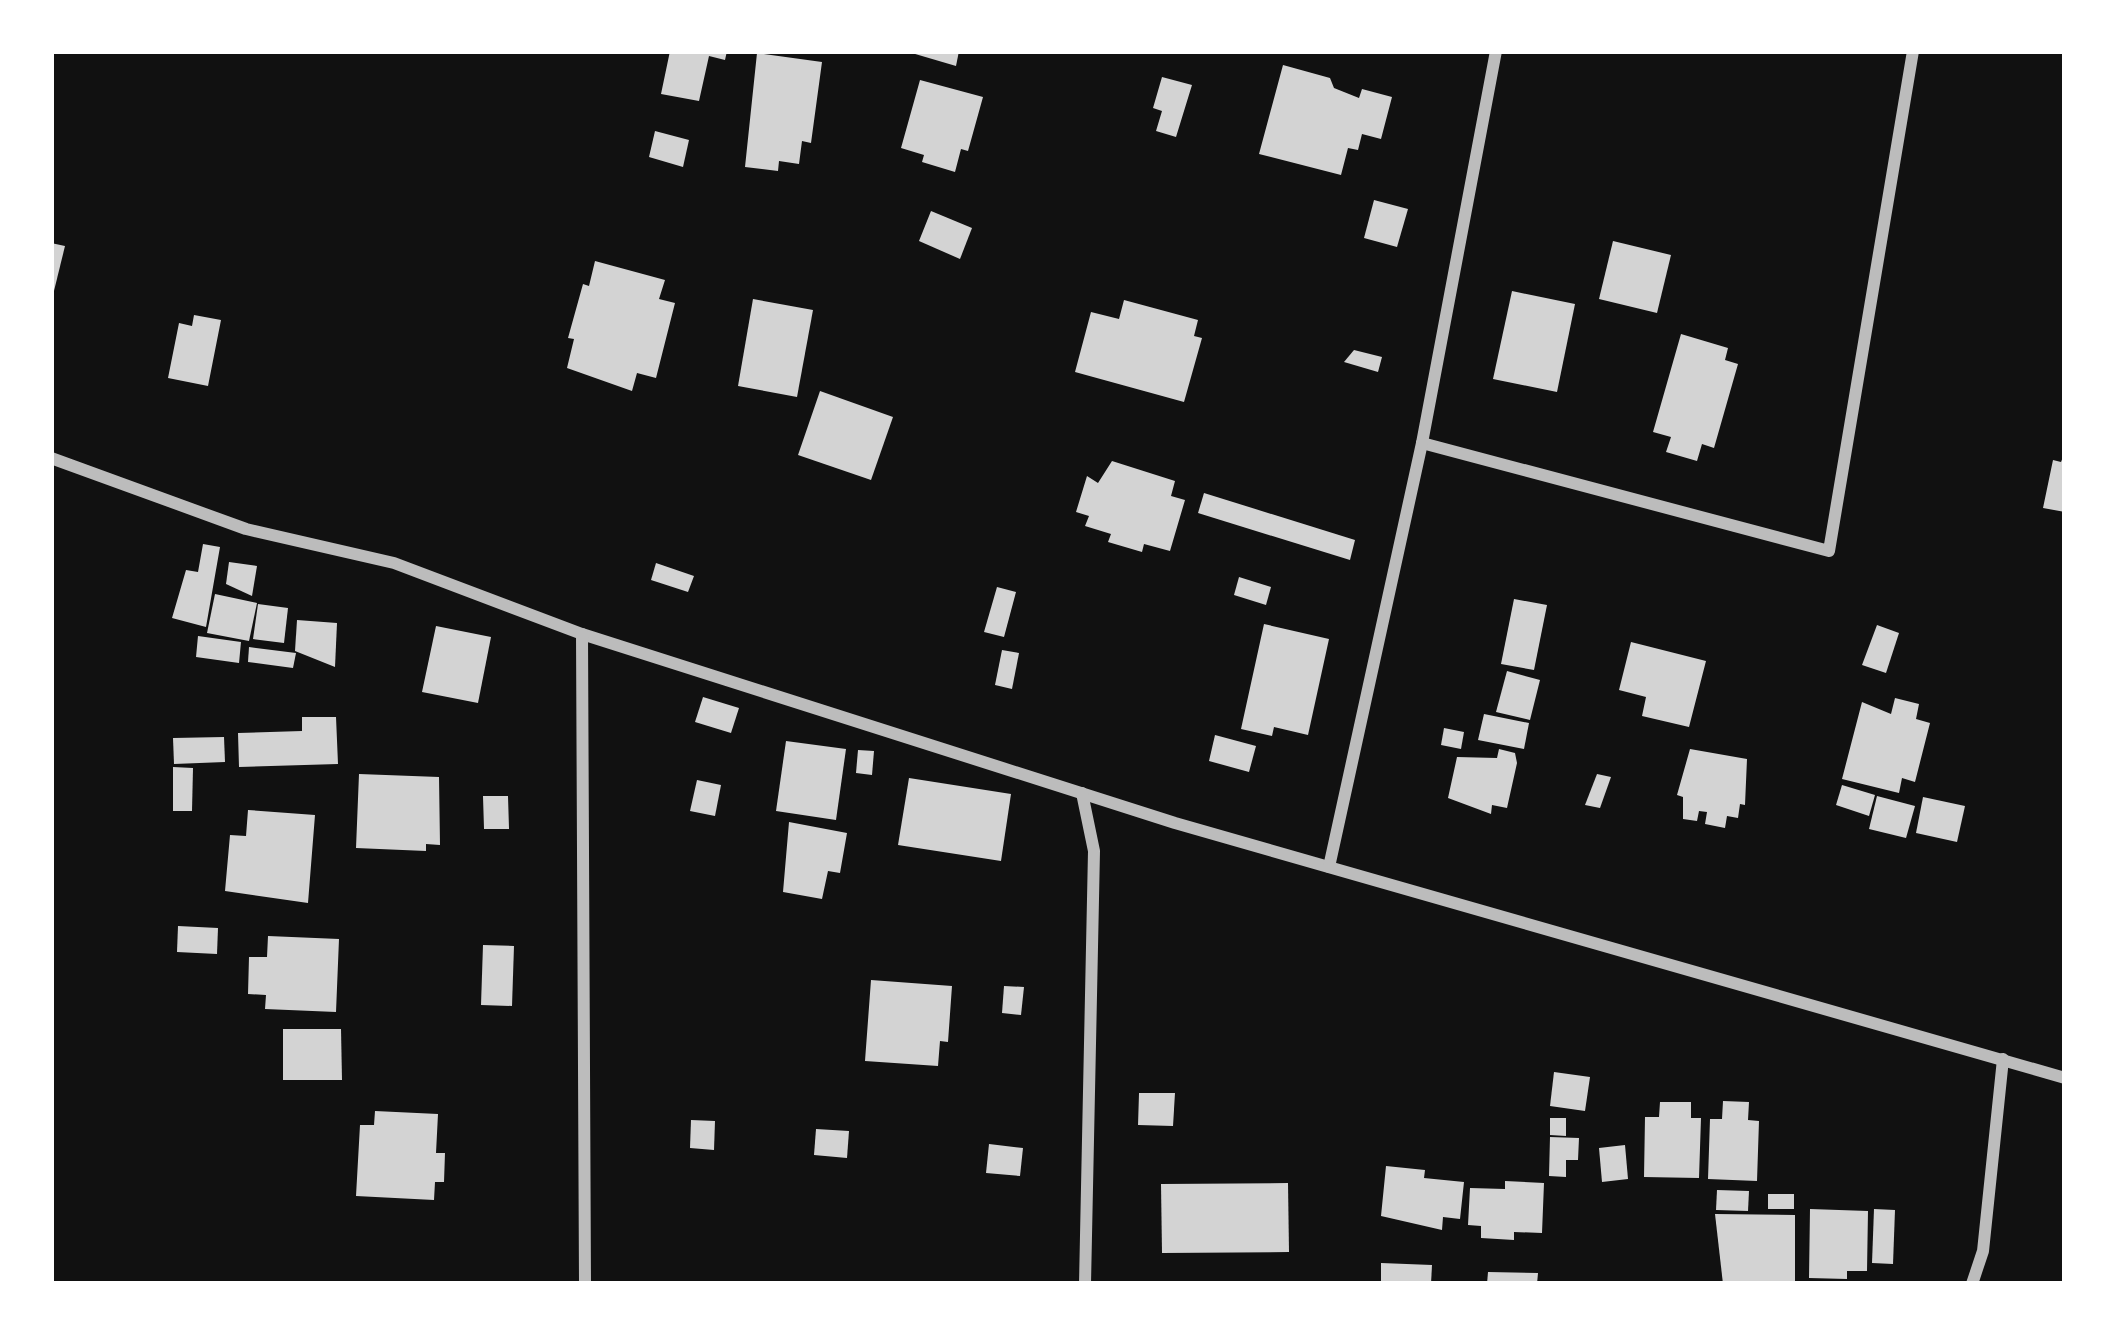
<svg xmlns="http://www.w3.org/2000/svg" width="2116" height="1335" font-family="'Work Sans',sans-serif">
<rect width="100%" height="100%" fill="#111"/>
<!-- building -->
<g fill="#d3d3d3">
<path d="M670,51h57l-2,9 -16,-4 -10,45 -38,-7z"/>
<path d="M905,51h54l-3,15z"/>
<path d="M757,53l65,9 -11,81 -9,-2 -3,23 -20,-3 -1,10 -33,-4z"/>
<path d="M1283,65l47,13 4,10 25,10 3,-9 30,8 -11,42 -19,-5 -4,16 -10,-2 -7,27 -82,-21z"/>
<path d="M1162,77l30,8 -16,52 -20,-6 6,-20 -9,-3z"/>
<path d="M920,80l63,17 -15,54 -7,-2 -6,23 -33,-10 2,-7 -23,-7z"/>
<path d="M655,131l34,9 -6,27 -34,-10z"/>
<path d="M1374,200l34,9 -11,38 -33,-9z"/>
<path d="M931,211l41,17 -12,31 -41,-18z"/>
<path d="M1613,241l58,14 -14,58 -58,-14z"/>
<path d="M51,243l14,3 -12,49 -2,-1z"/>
<path d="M595,261l70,19 -6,19 16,4 -19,75 -19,-5 -5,18 -65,-23 7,-29 -6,-1 15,-54 6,2z"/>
<path d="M1512,291l63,13 -18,88 -64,-13z"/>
<path d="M753,299l60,11 -16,87 -59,-11z"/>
<path d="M1124,300l74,20 -4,16 8,2 -18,64 -109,-30 16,-60 28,7z"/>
<path d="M194,315l27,5 -13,66 -40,-8 11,-55 13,3z"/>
<path d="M1681,334l47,14 -3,12 13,4 -24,84 -12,-4 -5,17 -31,-9 5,-15 -18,-5z"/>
<path d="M1354,350l28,7 -4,15 -34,-10z"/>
<path d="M820,391l73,26 -22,63 -73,-25z"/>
<path d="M2065,452v60l-22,-4 10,-48 8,2z"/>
<path d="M1112,461l63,20 -4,15 14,4 -15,51 -26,-7 -2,8 -34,-10 3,-8 -26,-8 4,-10 -13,-4 11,-36 11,7z"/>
<path d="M1204,493l151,47 -5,20 -152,-47z"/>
<path d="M203,544l17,3 -14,80 -34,-9 14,-48 12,2z"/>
<path d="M229,562l28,4 -5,30 -26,-12z"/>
<path d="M656,563l38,13 -6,16 -37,-12z"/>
<path d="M1239,577l32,10 -5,18 -32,-10z"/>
<path d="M997,587l19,5 -12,45 -20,-5z"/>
<path d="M215,594l42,9 -8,38 -42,-8z"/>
<path d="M1514,599l33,6 -13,65 -33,-6z"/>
<path d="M258,604l30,4 -4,35 -31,-4z"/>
<path d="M297,620l40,3 -2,44 -40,-16z"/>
<path d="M1264,624l65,15 -21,96 -34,-8 -2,9 -31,-7z"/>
<path d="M1877,625l22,8 -13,40 -24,-8z"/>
<path d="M436,626l55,11 -13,66 -56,-11z"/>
<path d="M198,636l43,6 -2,21 -43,-6z"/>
<path d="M1631,642l75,19 -17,66 -47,-11 4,-19 -27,-7z"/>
<path d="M249,647l47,6 -3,15 -45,-6z"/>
<path d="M1002,650l17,3 -7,36 -17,-4z"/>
<path d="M1507,671l33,9 -10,40 -34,-8z"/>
<path d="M703,697l36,11 -8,25 -36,-11z"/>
<path d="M1895,698l24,6 -3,15 14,4 -15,59 -13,-4 -3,15 -57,-14 20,-77 29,12z"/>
<path d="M1484,714l45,9 -5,26 -46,-9z"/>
<path d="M302,717h34l2,47 -99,3 -1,-34 64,-2z"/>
<path d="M1444,728l20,4 -3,17 -20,-4z"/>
<path d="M1215,735l41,11 -7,26 -40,-11z"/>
<path d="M224,737l1,25 -51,2 -1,-26z"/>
<path d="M786,741l60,8 -10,71 -60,-9z"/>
<path d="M1499,749l16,4 2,10 -10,45 -15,-3 -1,9 -43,-16 9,-41 40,1z"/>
<path d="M1690,749l57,10 -2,46 -5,-1 -2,14 -11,-2 -2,12 -20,-4 2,-12 -8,-1 -2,10 -14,-2v-22l-6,-2z"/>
<path d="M858,750l16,1 -2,24 -16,-2z"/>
<path d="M173,767l20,1 -1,43h-19z"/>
<path d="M359,774l80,3 1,68 -14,-1v7l-70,-3z"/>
<path d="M1597,774l14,3 -11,31 -15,-3z"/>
<path d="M909,778l102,16 -10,67 -103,-16z"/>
<path d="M697,780l24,5 -6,31 -25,-5z"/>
<path d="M1842,785l33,10 -6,21 -33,-11z"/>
<path d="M483,796h25l1,33h-25z"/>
<path d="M1877,796l38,10 -9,32 -37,-9z"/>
<path d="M1923,797l42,9 -8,36 -41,-9z"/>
<path d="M248,810l67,5 -7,88 -83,-12 5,-56 16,1z"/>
<path d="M789,822l58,11 -7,40 -12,-2 -6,28 -39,-7z"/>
<path d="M178,926l40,2 -1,26 -40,-2z"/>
<path d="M268,936l71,3 -3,73 -71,-3 1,-14 -18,-1 1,-37h18z"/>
<path d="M483,945l31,1 -2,60 -31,-1z"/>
<path d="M871,980l81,6 -4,56 -8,-1 -2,25 -73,-5z"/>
<path d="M1004,986l20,1 -3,28 -19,-2z"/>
<path d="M283,1029h58l1,51h-59z"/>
<path d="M1554,1072l36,5 -5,34 -35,-5z"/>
<path d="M1139,1093h36l-2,33 -35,-1z"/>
<path d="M1723,1101l26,1 -1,18 11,1 -2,60 -49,-2 2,-60h12z"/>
<path d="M1660,1102h31v16h10l-2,60 -55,-1 1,-60h14z"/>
<path d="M375,1111l63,3 -2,39h9l-1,29h-9l-1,18 -78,-4 4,-71h14z"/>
<path d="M1550,1118h16v18l-16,-1z"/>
<path d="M691,1120l24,1 -1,29 -24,-2z"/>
<path d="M816,1129l33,2 -2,27 -33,-3z"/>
<path d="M1550,1137l29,1 -1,22h-12v17l-17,-1z"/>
<path d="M989,1144l34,4 -3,28 -34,-3z"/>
<path d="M1625,1145l3,34 -26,3 -3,-34z"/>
<path d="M1386,1166l39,4 -1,8 40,4 -4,37 -17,-2 -1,13 -61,-14z"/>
<path d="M1505,1181l39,2 -2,50 -28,-1v8l-33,-2v-12l-13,-1 2,-37 35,1z"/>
<path d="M1288,1183l1,69 -127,1 -1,-69z"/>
<path d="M1717,1190l32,1 -1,20 -32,-1z"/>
<rect x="1768" y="1194" width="26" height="15"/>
<path d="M1810,1209l58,2 -1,60h-20v8l-38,-1z"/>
<path d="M1874,1209l21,1 -2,54 -21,-1z"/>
<path d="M1715,1214l80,1v69h-72z"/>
<path d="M1381,1263l51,2 -1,19h-50z"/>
<path d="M1488,1272l50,1 -1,11h-50z"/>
</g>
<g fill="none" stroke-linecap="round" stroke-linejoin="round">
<!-- minor -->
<g stroke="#bcbcbc" stroke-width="12">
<path d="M1422,443l407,108 84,-500"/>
<path d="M51,458l195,71 148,34 188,71 593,189 890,255"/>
<path d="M582,634l3,650"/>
<path d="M1082,793l12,58 -9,433"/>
<path d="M1329,867l93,-424 74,-392"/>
<path d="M1972,1284l11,-33 20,-192"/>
</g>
</g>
<!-- border -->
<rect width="2116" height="1335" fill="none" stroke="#ffffff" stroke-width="108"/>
</svg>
